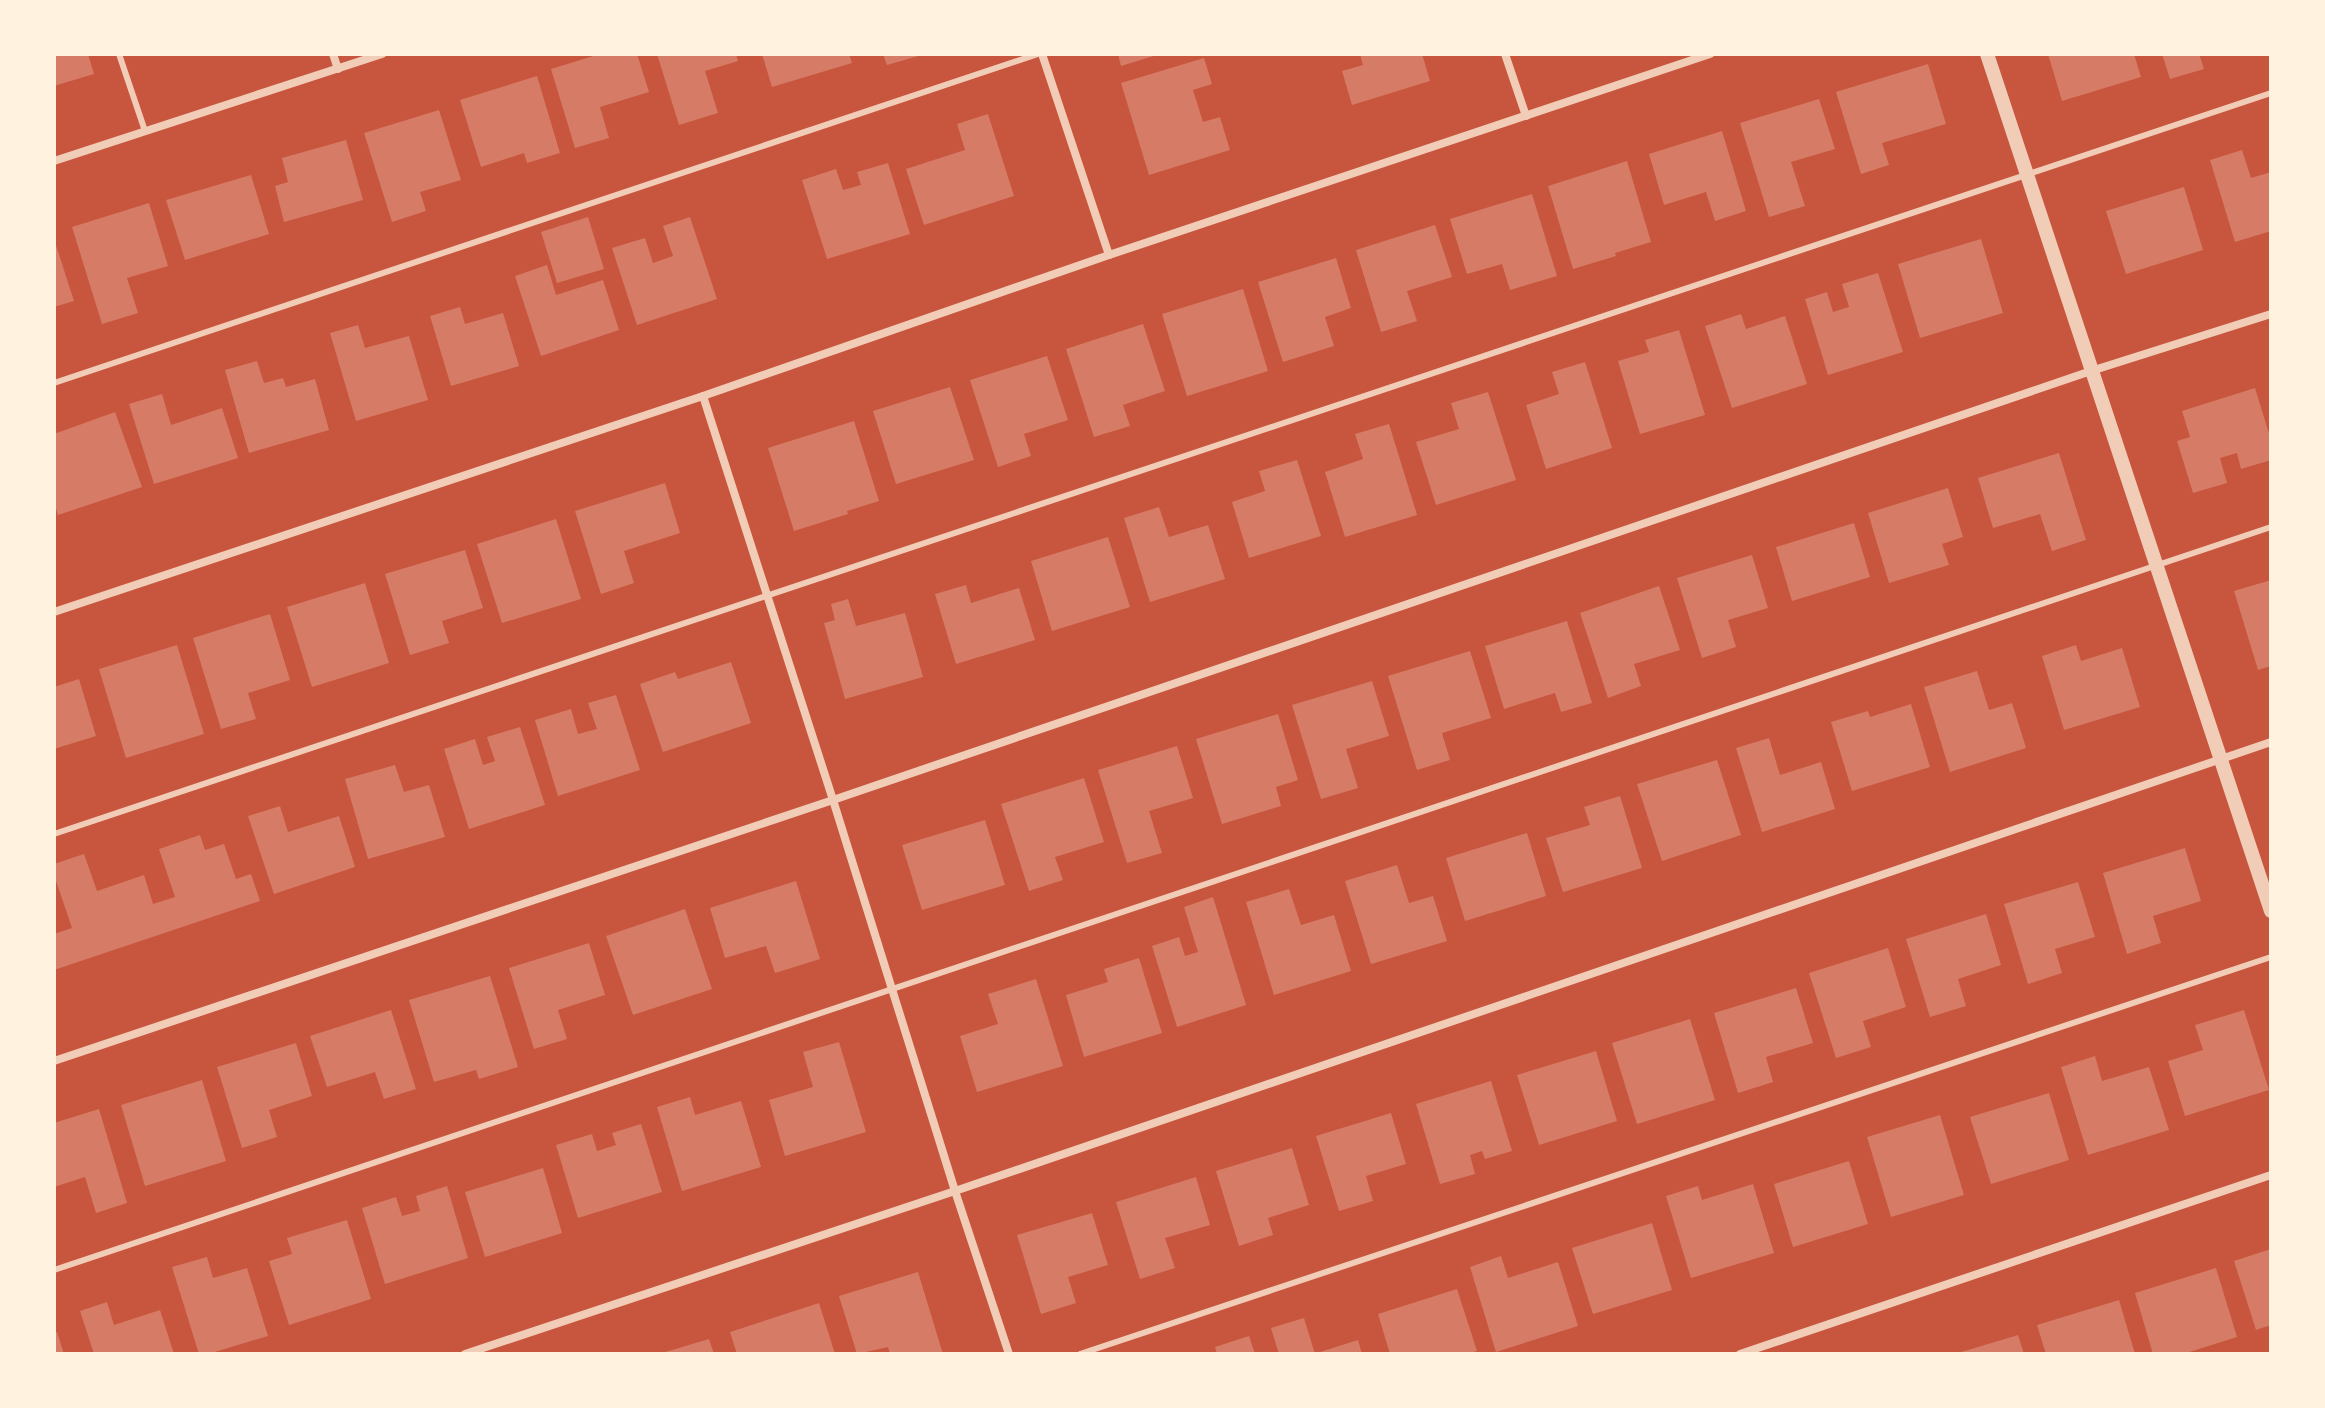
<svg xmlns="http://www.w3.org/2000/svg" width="2325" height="1408" font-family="'Golos Text',sans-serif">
<rect width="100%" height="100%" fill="#c8553d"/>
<!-- building -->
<g fill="#d67c66">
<path d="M54,54h34l6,20 -40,12z"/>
<path d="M600,54h37l12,38 -49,15 9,31 -34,10 -24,-79z"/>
<path d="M657,54h79l2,7 -33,10 13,42 -39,12z"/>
<path d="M762,54h87l3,9 -80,24z"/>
<path d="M883,54h39v1l-35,10z"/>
<path d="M1118,54h39v1l-36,11z"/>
<path d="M1360,54h62l8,27 -78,24 -10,-34 21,-6z"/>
<path d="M2048,54h86l7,23 -79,24z"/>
<path d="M2162,54h37l5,15 -34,10z"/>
<path d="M1204,58l8,26 -19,6 10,32 17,-5 10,33 -81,25 -28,-92z"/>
<path d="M1928,64l18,60 -64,19 7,22 -28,9 -25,-82z"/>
<path d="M537,76l23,77 -33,10 -3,-10 -43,14 -21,-67z"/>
<path d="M1819,99l16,50 -44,13 14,44 -36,11 -29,-94z"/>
<path d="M439,110l22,70 -41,12 6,19 -34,11 -28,-89z"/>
<path d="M988,114l26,82 -90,29 -18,-56 59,-19 -8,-26z"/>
<path d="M1722,131l24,80 -31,10 -9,-29 -42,13 -15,-51z"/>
<path d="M346,140l17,60 -79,22 -9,-36 13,-4 -6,-24z"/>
<path d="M2242,150l9,28 20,-6v59l-36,11 -25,-82z"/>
<path d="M1627,161l24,81 -36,11 1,3 -43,13 -25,-83z"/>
<path d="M888,163l22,71 -83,25 -25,-79 34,-11 7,21 18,-5 -4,-13z"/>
<path d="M251,175l18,59 -84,26 -19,-60z"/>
<path d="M2184,187l19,63 -77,24 -20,-63z"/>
<path d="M1532,194l25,82 -47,14 -8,-26 -35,10 -17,-55z"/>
<path d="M149,203l19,63 -41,12 11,35 -36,11 -30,-97z"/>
<path d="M588,217l16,52 -47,14 -16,-51z"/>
<path d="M690,217l27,82 -80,26 -25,-77 33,-10 8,25 20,-7 -10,-30z"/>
<path d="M1435,225l17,52 -45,14 10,30 -36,11 -25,-82z"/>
<path d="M54,239l20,62 -20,6z"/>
<path d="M1981,239l22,74 -83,25 -22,-74z"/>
<path d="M1336,258l15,50 -26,9 9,29 -51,16 -25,-80z"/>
<path d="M547,265l9,30 47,-15 16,50 -78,26 -26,-80z"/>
<path d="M1878,273l25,79 -75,23 -23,-76 22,-7 6,20 16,-5 -7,-23z"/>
<path d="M1243,289l25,82 -81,25 -25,-82z"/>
<path d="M460,307l5,17 38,-11 16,53 -68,20 -21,-70z"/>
<path d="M1741,314l5,15 39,-13 22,68 -75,24 -27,-82z"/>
<path d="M1143,324l22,67 -42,14 7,21 -36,11 -28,-88z"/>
<path d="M358,325l7,23 44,-12 19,64 -72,21 -26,-88z"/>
<path d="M1679,330l26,85 -65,19 -22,-73 31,-9 -4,-12z"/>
<path d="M1047,356l21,64 -44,14 7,22 -33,11 -28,-87z"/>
<path d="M257,361l7,22 19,-5 3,9 29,-8 14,51 -80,23 -24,-83z"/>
<path d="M1585,362l27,86 -66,21 -20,-64 33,-11 -7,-22z"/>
<path d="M950,387l24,73 -78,24 -23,-73z"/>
<path d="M2255,388l16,52v20l-30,9 -4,-16 -17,5 7,25 -34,10 -16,-52 13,-4 -8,-26z"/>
<path d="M1488,392l28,88 -80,25 -20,-63 43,-13 -8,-26z"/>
<path d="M162,394l9,31 51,-17 16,50 -84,26 -25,-80z"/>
<path d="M115,412l27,75 -84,28 -4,-12v-69z"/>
<path d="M854,421l25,80 -32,10 1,3 -54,17 -26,-83z"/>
<path d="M1389,424l28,91 -72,22 -20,-65 38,-13 -8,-25z"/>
<path d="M2059,453l27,87 -34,11 -12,-37 -47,14 -15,-50z"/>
<path d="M1297,460l24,76 -72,22 -17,-56 33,-11 -6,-20z"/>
<path d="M665,483l15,50 -56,18 10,32 -33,11 -26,-83z"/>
<path d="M1948,488l15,49 -21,7 7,21 -60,18 -21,-70z"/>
<path d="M1159,507l10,30 39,-12 17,54 -75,23 -26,-84z"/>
<path d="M556,519l25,80 -79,24 -25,-79z"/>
<path d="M1854,523l16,54 -78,24 -16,-54z"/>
<path d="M1108,537l22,70 -78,24 -21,-70z"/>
<path d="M465,550l18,58 -41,13 7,22 -39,12 -25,-81z"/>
<path d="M1752,555l16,53 -40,12 8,27 -34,11 -25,-80z"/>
<path d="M2271,580v86l-13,4 -24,-79z"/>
<path d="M365,583l24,80 -77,24 -25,-80z"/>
<path d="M966,585l5,18 48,-15 16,52 -79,24 -21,-70z"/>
<path d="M1659,586l21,64 -46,14 7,22 -33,12 -28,-85z"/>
<path d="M848,599l8,27 49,-13 18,64 -78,22 -21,-76 11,-3 -4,-16z"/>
<path d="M270,614l20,66 -42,13 8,26 -35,10 -28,-91z"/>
<path d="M1567,621l25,82 -31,9 -6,-19 -51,16 -19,-63z"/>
<path d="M177,645l27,89 -78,24 -27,-89z"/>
<path d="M2076,645l5,16 41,-13 18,59 -76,23 -22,-74z"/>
<path d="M1470,651l21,67 -49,15 8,27 -33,10 -29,-94z"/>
<path d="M731,662l20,61 -88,29 -23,-68 35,-12 3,7z"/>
<path d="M1977,671l12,39 23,-7 14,45 -76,24 -26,-85z"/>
<path d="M79,679l17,57 -42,13v-62z"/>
<path d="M1372,681l17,55 -43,13 12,39 -37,11 -29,-94z"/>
<path d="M616,695l24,75 -82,26 -23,-76 36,-11 7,25 19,-5 -9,-26z"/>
<path d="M1911,704l19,63 -78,24 -21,-69 37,-11 2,6z"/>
<path d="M1278,714l20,66 -22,7 5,19 -59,18 -26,-85z"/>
<path d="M520,727l25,78 -76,24 -25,-80 31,-10 8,26 12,-4 -8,-24z"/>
<path d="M1769,738l11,37 41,-13 14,47 -73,23 -26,-84z"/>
<path d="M1177,746l16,52 -44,13 13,42 -35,10 -29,-93z"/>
<path d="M1717,760l24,75 -79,26 -25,-77z"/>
<path d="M395,765l9,27 25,-7 16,52 -77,22 -23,-80z"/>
<path d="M1084,778l20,64 -49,15 8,23 -34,11 -28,-87z"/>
<path d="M1620,796l22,72 -79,24 -17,-54 44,-13 -6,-18z"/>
<path d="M280,806l8,26 51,-16 16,51 -81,27 -26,-78z"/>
<path d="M985,820l20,65 -83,25 -20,-65z"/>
<path d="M1527,833l19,63 -81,25 -19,-63z"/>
<path d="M200,835l5,15 19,-6 12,35 15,-5 9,27 -206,69v-36l18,-6 -18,-53v-11l30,-10 13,37 47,-16 9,29 22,-7 -16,-48z"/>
<path d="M2185,848l16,53 -48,15 8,27 -34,11 -24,-81z"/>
<path d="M1397,865l12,38 24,-7 14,45 -76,23 -26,-83z"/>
<path d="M796,881l24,78 -45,14 -9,-27 -41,12 -15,-50z"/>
<path d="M2078,882l17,55 -40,12 7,24 -34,11 -24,-80z"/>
<path d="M1289,889l12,36 33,-10 17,56 -77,24 -28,-93z"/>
<path d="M1213,897l33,108 -69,22 -25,-81 27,-9 6,19 13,-4 -14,-45z"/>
<path d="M685,909l27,80 -79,26 -27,-79z"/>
<path d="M1986,914l15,51 -43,14 8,27 -36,11 -24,-78z"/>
<path d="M589,943l16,52 -47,15 9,29 -33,10 -25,-81z"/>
<path d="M1888,948l18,59 -43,14 8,26 -35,11 -27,-85z"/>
<path d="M1139,958l23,75 -78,24 -18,-62 42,-13 -4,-13z"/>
<path d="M490,976l28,91 -39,12 -3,-9 -42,12 -25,-82z"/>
<path d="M1036,979l27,87 -86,26 -17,-56 38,-12 -10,-30z"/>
<path d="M1796,988l17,55 -47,14 7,25 -35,11 -24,-80z"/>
<path d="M391,1010l25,79 -32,10 -9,-27 -48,15 -17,-51z"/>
<path d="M2244,1010l25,80 -84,26 -17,-55 35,-11 -8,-25z"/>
<path d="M1690,1019l25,81 -78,24 -25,-81z"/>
<path d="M839,1042l27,90 -81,24 -16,-56 44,-13 -10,-35z"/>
<path d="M296,1043l16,53 -43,14 8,27 -35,11 -25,-81z"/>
<path d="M1596,1051l21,70 -78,24 -22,-70z"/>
<path d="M2095,1056l7,25 47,-14 20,63 -81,25 -27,-88z"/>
<path d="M202,1080l24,81 -81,25 -24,-81z"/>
<path d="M1491,1081l21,70 -27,8 -3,-8 -12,4 5,19 -35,10 -24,-80z"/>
<path d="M2049,1093l20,67 -78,24 -21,-67z"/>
<path d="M690,1097l5,18 46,-14 20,66 -79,24 -25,-84z"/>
<path d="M99,1109l28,94 -31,10 -11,-36 -31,10v-64z"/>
<path d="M1391,1113l15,51 -40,12 7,25 -34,10 -23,-75z"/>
<path d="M1940,1115l24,80 -73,22 -24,-80z"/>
<path d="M641,1124l21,68 -84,26 -22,-73 36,-11 5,17 19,-6 -4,-12z"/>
<path d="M1292,1148l17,57 -41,13 5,17 -34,11 -23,-75z"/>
<path d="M1849,1161l19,63 -75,23 -19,-63z"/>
<path d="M543,1168l19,65 -77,24 -20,-65z"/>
<path d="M1196,1177l14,48 -45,13 10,30 -35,11 -24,-77z"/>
<path d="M1753,1184l21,69 -83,25 -25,-82 32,-10 4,14z"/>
<path d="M447,1186l21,72 -83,26 -23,-76 34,-11 6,19 18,-5 -4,-15z"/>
<path d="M1092,1213l16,52 -40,12 8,26 -35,11 -24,-79z"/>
<path d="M347,1220l24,79 -82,26 -20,-64 23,-7 -5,-16z"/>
<path d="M1652,1223l20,67 -79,24 -21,-66z"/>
<path d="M2271,1249v76l-15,5 -22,-69z"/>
<path d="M1501,1256l7,22 50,-16 20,64 -82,26 -26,-85z"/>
<path d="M207,1257l6,21 34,-10 21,68 -60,18h-9l-27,-87z"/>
<path d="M2216,1268l21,69 -54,17h-30l-18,-61z"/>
<path d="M918,1272l25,82h-53l-2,-7 -31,7 -18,-58z"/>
<path d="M1457,1289l20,62 -10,3h-77l-12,-40z"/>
<path d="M2119,1300l16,54h-89l-9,-29z"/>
<path d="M107,1302l7,23 46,-15 14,44h-80l-14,-43z"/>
<path d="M819,1303l16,51h-98l-7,-22z"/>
<path d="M1304,1318l11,36h-36l-8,-26z"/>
<path d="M57,1332l7,22h-10v-21z"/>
<path d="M2018,1335l6,19h-66v-1z"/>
<path d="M1249,1336l6,18h-38l-2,-7z"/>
<path d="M709,1339l5,15h-52v-1z"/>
<path d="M1358,1340l4,14h-45v-1z"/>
</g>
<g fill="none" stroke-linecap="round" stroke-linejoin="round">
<!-- service -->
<g stroke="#f1ccb7" stroke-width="6">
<path d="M119,54l26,77"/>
<path d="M54,383l984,-329"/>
<path d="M54,834l2217,-741"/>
<path d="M54,1270l2217,-743"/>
<path d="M1080,1354l1191,-397"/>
</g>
<!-- minor -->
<g stroke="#f1ccb7" stroke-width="8">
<path d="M333,54l5,15"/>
<path d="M1042,54l67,201"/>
<path d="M1505,54l21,62"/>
<path d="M54,161l328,-107"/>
<path d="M703,396l130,404 122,391 54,163"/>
<path d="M54,612l649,-216 406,-141 601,-201"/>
<path d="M54,1061l779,-261 1258,-429 180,-57"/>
<path d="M465,1354l490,-163 1316,-449"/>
<path d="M1740,1354l531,-179"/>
</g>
<!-- tertiary -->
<path stroke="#f1ccb7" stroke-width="14" d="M1987,54l284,857"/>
</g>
<!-- border -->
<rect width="2325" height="1408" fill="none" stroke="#fff3e0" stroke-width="112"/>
</svg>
